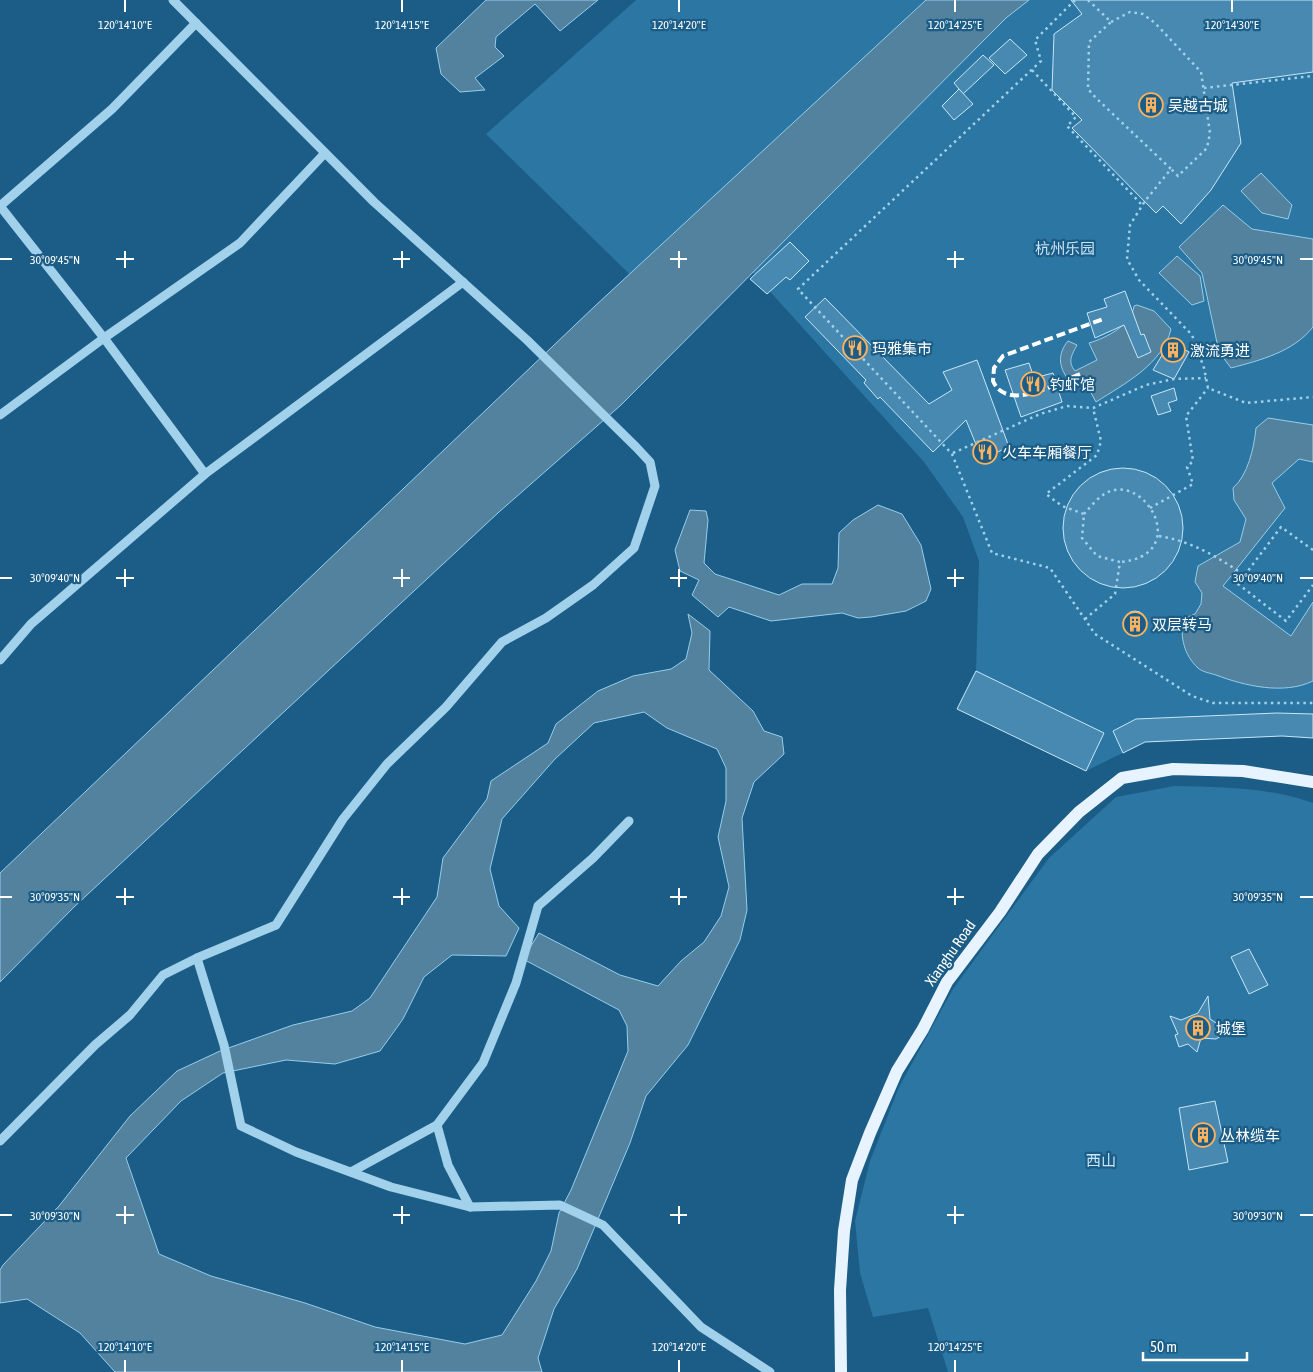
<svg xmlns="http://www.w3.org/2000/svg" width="1313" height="1372" font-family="'Asap Condensed','Noto Sans SC',sans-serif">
<rect width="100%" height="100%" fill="#1b5d86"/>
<!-- green -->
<g fill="#2b76a2">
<path d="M636,0h677v738l-31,-2 -137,6 -59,29 -129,-62 19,-38 3,-110 -16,-44 -39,-55 -198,-219 -66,61 -174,-170z"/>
<path d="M1174,786c48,1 94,1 139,17v569h-365l-20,-64 -55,9 -13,-44 -5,-52 15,-60 29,-74 54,-98 96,-131 67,-61z"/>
</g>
<!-- water -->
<g fill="#52829e" stroke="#95ceed" fill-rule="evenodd">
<path d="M486,0h112l-38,31 -25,-27 -39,33 -1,10 9,9 -29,22 10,12 -25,2 -19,-18 -5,-26z"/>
<path d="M926,0h103l-23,18 -385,387 -122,107 -425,395 -74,75v-109l595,-567z"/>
<path d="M1261,173l31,32 -4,14 -26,-6 -21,-22z"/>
<path d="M1223,205l29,24 61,10v88c-20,25 -52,33 -82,41l-12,-16 -17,-79 -23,-26z"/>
<path d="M1177,256l23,20 4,25 -12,4 -33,-32z"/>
<path d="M1137,305l17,6 17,18c-8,35 -47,55 -75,73l-13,-24 -15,1c-10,-13 -10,-26 0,-38l9,4c-5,10 -10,16 -2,26l22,-11 -8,-17c17,-5 43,-18 45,-37z"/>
<path d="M1268,418l45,7v37l-14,-3 -27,24 13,25 -62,78 68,50 22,-34v79c-29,14 -68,5 -97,-6 -6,-2 -14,-3 -18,-7 -14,-13 -18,-31 -15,-49l12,-5 6,-10 1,-11 -7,-11 3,-16 42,-24 6,-23 -12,-19 -1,-12c15,-13 21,-40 23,-60z"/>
<path d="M878,505l24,9 19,31 10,44 -5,12 -20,10 -35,6 -13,1 -16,-5 -71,8 -42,-14 -11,10 -26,-22 7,-15 -19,-9 -5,-21 15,-40 16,1 2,9 -4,43 11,11 64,21 23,-11h30l6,-16 1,-35 14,-13z"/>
<path d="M688,614l22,17 -1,39 44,41 11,20 18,6 2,17 -30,28 -12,36 5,92 -7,30 -52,105 -42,51 -16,47 -53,126 -23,40 -16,49 4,14h-427l-35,-39 -53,-34 -27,4v-33l3,-5 56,-59 71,-90 47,-45 43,-20 73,-26 59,-14 18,-13 67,-101 6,-39 44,-59 4,-18 57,-38 8,-19 42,-33 35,-15 38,-7 15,-10 6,-26zM644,712l23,16 50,21 9,19v33l-8,36 11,50 -8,29 -17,26 -23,19 -23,25 -38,-11 -81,-42 -16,26 96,51 8,16 1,25 -57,139 -12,23 -8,38 -15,30 -34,54 -37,9 -90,-17 -70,-24 -94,-27 -52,-22 -33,-96 55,-57 42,-28 63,-13 49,4 45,-13 23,-32 21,-42 28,-22 54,1 13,-28 -20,-22 -9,-37 12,-50 53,-60 39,-36z"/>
</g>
<!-- building -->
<g fill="#4889b1" stroke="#c7e6f8">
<path d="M1071,0h242v72l-81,11 9,60 -30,47 -30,34 -18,-18 -7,7 -84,-85 10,-8 -30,-30 2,-56 28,-20z"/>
<path d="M1010,39l17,16 -22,19 -16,-16z"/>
<path d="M983,55l11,10 -31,29 -9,-11z"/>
<path d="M959,89l14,15 -19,16 -12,-14z"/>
<path d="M790,242l19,19 -19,19 -4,-3 -19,17 -17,-15z"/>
<path d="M1125,291l16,44 3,-1 7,18 -13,6 -14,-33 -29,13 -8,-25 20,-6 -3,-8z"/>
<path d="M825,298l104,106 23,-14 -9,-18 34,-12 32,87 -27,12 -16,-39 -33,32 -53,-55 -2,2 -14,-16 2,-3 -61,-63z"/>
<path d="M1170,342l19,10 -15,27 -21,-9z"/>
<path d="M1029,363l5,15 19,-5 9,29 -41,15 -16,-47z"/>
<path d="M1174,388l3,12 -9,3 3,8 -13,4 -7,-19z"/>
<circle cx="1123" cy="528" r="60"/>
<circle cx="1135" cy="622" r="11"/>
<path d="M976,671l128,62 -18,38 -129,-62z"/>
<path d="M1277,713l36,1v24l-31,-2 -137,6 -22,11 -10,-22 23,-12z"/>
<path d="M1249,949l19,36 -19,9 -18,-37z"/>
<path d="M1208,996l2,23 11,7v10l-5,3 -15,-1 -4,14 -9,-8 -9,3 -4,-12 3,-1 -8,-18 11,4 17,-7z"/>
<path d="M1215,1101l13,61 -39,8 -10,-62z"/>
</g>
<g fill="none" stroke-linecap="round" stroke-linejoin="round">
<!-- path -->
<g stroke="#a2d1eb" stroke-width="2.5" stroke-dasharray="2.5 4" stroke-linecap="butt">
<path d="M1075,0l-40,40 6,21 -243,228 154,165 40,99 58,15 45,66 97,62 21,7h100"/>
<path d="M1088,0l23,22 -22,20 -1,47 8,9 75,71 -26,32 -15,24 -3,34 12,21 53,55 12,33 4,20 38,15 67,-6"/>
<path d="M1111,22l19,-10 13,2 12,9 46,49 9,61 -3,15 -29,28 -7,-7"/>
<path d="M1032,70l44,47 -9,9 75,79"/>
<path d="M1204,88l109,-12"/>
<path d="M953,453l87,-39 27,-8 26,2 53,-23 28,-6 32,-1"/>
<path d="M1150,508l43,-24 -6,-17 6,-6 -7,-45 22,-28"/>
<path d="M1084,514c8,-9 18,-22 30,-24 38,-7 73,66 6,72"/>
<path d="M1159,536c32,5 59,21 85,39"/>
<path d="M1313,550l-32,-23 -43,57 48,37 27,-36"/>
<path d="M1085,619l30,-25 5,-32 -23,-6 -15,-18 2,-24 -22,-8 -16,-12 51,-39 4,-14 -8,-33"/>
</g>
<!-- minor -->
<g stroke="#a2d1eb" stroke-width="9">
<path d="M196,23l-84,86 -112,97 104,132 101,136"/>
<path d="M0,415l104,-77 136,-95 85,-90"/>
<path d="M0,660l31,-36 174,-150 258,-192"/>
<path d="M197,958l27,87 17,81 55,26 95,35 79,20 90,-2 43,20 98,102 69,45"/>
<path d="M437,1125l11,40 22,42"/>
<path d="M0,1141l95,-96 35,-30 33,-40 34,-17 79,-33 67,-106 44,-55 59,-57 56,-65 44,-24 47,-33 41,-37 21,-62 -5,-24 -14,-15 -109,-107 -153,-138 -201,-202"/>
<path d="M351,1172l86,-47 46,-62 33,-80 22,-77 55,-48 36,-37"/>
</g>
<!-- major -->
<path stroke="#e7f4ff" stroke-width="12" d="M841,1372l-1,-82 4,-59 8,-51 18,-47 27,-62 26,-42 24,-47 53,-70 38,-58 41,-42 43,-34 51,-9 70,2 70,11"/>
<!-- rail -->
<path stroke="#fff" stroke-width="4" stroke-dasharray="9 4" stroke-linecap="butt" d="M1080,374c-23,9 -73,39 -87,7l1,-13 9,-12 100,-37"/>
</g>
<!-- ticks -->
<path fill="none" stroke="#fff" stroke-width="2" d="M125,0v12M402,0v12M679,0v12M955,0v12M1232,0v12M125,251v17M402,251v17M679,251v17M955,251v17M0,259h12M116,259h18M393,259h17M670,259h17M947,259h17M1300,259h13M125,569v18M402,569v18M679,569v18M955,569v18M0,578h12M116,578h18M393,578h17M670,578h17M947,578h17M1300,578h13M125,888v17M402,888v17M679,888v17M955,888v17M0,897h12M116,897h18M393,897h17M670,897h17M947,897h17M1300,897h13M125,1206v18M402,1206v18M679,1206v18M955,1206v18M0,1215h12M116,1215h18M393,1215h17M670,1215h17M947,1215h17M1300,1215h13M125,1360v12M402,1360v12M679,1360v12M955,1360v12"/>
<!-- icons -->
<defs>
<g id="building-ring" transform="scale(1.25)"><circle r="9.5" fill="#1b5d86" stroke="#fdb25f" stroke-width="1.5"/><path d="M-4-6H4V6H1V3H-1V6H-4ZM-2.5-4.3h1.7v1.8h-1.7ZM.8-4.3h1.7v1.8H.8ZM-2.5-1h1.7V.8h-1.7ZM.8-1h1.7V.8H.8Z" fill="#fdb25f"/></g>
<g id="restaurant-ring" transform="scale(1.25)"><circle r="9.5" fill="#1b5d86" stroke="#fdb25f" stroke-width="1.5"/><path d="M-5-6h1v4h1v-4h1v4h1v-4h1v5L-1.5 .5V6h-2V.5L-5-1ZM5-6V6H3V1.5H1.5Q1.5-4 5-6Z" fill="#fdb25f"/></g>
</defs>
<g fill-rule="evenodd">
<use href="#building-ring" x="1151" y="105"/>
<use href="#restaurant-ring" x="855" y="348"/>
<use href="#building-ring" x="1173" y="350"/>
<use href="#restaurant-ring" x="1033" y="384"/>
<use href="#restaurant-ring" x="985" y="452"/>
<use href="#building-ring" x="1135" y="624"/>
<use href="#building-ring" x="1198" y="1028"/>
<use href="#building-ring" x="1203" y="1135"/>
</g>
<g text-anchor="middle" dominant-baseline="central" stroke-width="4.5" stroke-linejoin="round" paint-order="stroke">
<!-- poi labels -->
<g font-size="15" fill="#fff" stroke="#1b5d86" text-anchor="start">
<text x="1168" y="105">吴越古城</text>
<text x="872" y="348">玛雅集市</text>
<text x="1190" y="350">激流勇进</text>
<text x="1050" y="384">钓虾馆</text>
<text x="1002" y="452">火车车厢餐厅</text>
<text x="1152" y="624">双层转马</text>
<text x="1216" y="1028">城堡</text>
<text x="1220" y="1135">丛林缆车</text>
</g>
<!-- park labels -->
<g font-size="15" fill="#c7e6f8" stroke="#1b5d86">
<text x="1065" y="248">杭州乐园</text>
<text x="1101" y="1160">西山</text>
</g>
<!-- street labels -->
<g font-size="15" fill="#fff" stroke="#1b5d86">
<text transform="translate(950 953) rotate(-55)">Xianghu Road</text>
</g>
</g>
<g font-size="12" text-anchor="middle" fill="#fff" stroke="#1b5d86" stroke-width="4.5" stroke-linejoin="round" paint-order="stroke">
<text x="125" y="29">120°14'10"E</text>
<text x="402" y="29">120°14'15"E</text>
<text x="679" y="29">120°14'20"E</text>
<text x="955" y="29">120°14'25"E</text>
<text x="1232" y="29">120°14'30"E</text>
<text x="55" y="264">30°09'45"N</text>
<text x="1258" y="264">30°09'45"N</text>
<text x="55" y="582">30°09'40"N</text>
<text x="1258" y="582">30°09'40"N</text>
<text x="55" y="901">30°09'35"N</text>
<text x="1258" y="901">30°09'35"N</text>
<text x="55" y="1220">30°09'30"N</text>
<text x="1258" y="1220">30°09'30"N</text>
<text x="125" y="1351">120°14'10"E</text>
<text x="402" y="1351">120°14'15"E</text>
<text x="679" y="1351">120°14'20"E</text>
<text x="955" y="1351">120°14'25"E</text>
</g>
<!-- scale -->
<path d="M1143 1352v8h104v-8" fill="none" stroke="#ffffff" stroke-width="2.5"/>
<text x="1150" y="1352" font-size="15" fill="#ffffff" stroke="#1b5d86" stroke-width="4" paint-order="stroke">50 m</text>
</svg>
